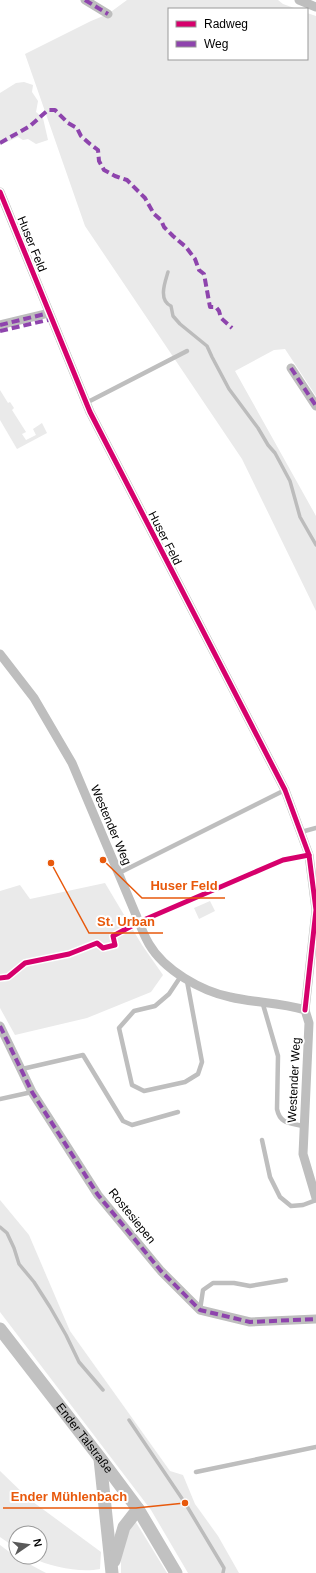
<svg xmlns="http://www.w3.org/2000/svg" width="316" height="1573" font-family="Arial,sans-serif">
<rect width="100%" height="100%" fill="#fff"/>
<!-- green -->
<g fill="#eaeaea">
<path d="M127,0h151l5,4 14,5h-128v50h138v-46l9,3v380l-31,-47 -11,1 -39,21 81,145v95l-74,-152 -157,-233 -60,-172 66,-33 17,-7z"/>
<path d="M24,82l9,3 -1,7 6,9 -2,11 7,6 5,22 -12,4 -8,-5 -5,1 -5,-3 -18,8v-52l16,-10z"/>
<path d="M0,390l8,13 2,-1 4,6 -2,2 14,22 -4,2 4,6 10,-5 -3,-6 9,-6 5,10 -30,16 -17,-29z"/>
<path d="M105,883l37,62 21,30 -12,17 -64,26 -72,17 -15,-27v-117l20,-6 10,14z"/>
<path d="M210,901l5,10 -16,8 -5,-11z"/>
<path d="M0,1200l29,35 41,96 100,140 13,4 12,29 23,32 21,37h-51l-37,-63 -151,-198z"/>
<path d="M0,1471l29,28 72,53 -1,17c-20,4 -48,-2 -68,-11l-2,-1h10v-24h-24v15l-16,-11z"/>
<path d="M134,1519l33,54h-46v-26z"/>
<path d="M0,1545l16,12 30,16h-46z"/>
</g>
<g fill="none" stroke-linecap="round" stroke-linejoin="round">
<!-- stream -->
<g stroke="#bcbcbc" stroke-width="3.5">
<path d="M168,272c-3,10 -10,28 3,34l2,10 7,8 27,22 5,11 17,32 29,39 10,17 7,8 15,28 10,36 16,28"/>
<path d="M0,1227l7,6 7,15 5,16 15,18 16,25 16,28 13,27 24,28"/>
<path d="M129,1420l56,83 39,65 -1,5"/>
</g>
<!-- lane -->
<g stroke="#bebebe" stroke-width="4.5">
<path d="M86,403l101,-52"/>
<path d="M301,832l15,-4"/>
<path d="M119,873l166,-83"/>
<path d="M181,976l-12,18 -14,12 -21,5 -15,17 13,57 12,6 41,-9 13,-8 4,-12 -15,-81"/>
<path d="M262,1001l16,55 -1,53c3,15 13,14 26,17"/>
<path d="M22,1069l61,-14 40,66 9,4 46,-13"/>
<path d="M0,1099l32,-7"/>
<path d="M262,1140l8,37 10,20 11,9 12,-1 13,-5"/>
<path d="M200,1310l3,-20 10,-7h21l16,3 36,-6"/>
<path d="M196,1472l120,-25"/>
</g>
<!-- street -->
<g stroke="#bebebe" stroke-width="9">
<path d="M85,0l23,14"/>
<path d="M299,0l17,7"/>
<path d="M0,192l90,220 195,378 24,65 7,55 -11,100"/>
<path d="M0,325l49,-12"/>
<path d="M291,368l25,38"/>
<path d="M0,654l34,44 38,65 67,159c3,8 6,15 10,22 15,26 52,47 81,53 25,6 50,5 75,13l4,13 -6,131 13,44"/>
<path d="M0,1026l32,66 66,103 63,76 39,39 50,12 66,-3"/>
</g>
<!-- secondary -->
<g stroke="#c1c1c1" stroke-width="13">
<path id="s1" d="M0,1329l100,129 38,51 38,64"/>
<path d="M100,1459l12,114"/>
<path d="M114,1561l10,-34 14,-18"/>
</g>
<!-- quiet -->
<g stroke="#8e44ad" stroke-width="4" stroke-dasharray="8 4" stroke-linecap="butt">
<path d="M85,0l23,14"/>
<path d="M0,143l30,-17 18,-16h7l13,13 9,5 4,8 9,8 8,6 1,11 5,9 11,6 12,4 18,18 9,16 7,6 3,7 9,9 13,11 9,12 4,11 5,4 6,33h6l3,4 2,7 11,10"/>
<path d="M0,325l49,-12"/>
<path d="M0,331l52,-12"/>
<path d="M291,368l25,38"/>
<path d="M0,1026l32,66 66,103 63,76 39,39 50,12 66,-3"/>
</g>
<!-- cycleway casing -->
<g stroke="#fff" stroke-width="8">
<g id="cycleway">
<path d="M0,192l90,220 195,378 24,65 7,55 -11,100"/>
<path d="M0,978l8,-1 17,-14 44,-9 28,-11 6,5 12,-3 -2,-9 26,-14 130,-56 14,-6 26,-5"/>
</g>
</g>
<!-- cycleway -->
<use href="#cycleway" stroke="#d6006c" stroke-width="5"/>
</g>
<g text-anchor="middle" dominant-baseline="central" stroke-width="4" stroke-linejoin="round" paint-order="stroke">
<!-- street labels -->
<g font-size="12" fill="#000" stroke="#fff">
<text transform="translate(32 244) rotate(68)">Huser Feld</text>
<text transform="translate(165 538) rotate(63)">Huser Feld</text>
<text transform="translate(111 825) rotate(67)">Westender Weg</text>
<text transform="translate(294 1080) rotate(-87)">Westender Weg</text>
<text transform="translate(132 1216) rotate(51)">Rostesiepen</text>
<text stroke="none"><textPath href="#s1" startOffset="138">Ender Talstraße</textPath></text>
</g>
</g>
<!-- callouts -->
<path fill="none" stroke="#e8590c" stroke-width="1.5" d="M103 860L142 898H225M51 863L89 933H163M185 1503L136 1508H3"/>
<g fill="#e8590c" stroke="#fff" stroke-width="1.5">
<circle cx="103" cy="860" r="4"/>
<circle cx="51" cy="863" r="4"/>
<circle cx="185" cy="1503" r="4"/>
</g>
<g font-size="13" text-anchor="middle" font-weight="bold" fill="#e8590c" stroke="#fff" stroke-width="4" stroke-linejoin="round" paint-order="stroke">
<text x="184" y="890">Huser Feld</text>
<text x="126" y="926">St. Urban</text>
<text x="69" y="1501">Ender Mühlenbach</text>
</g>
<!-- legend -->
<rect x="168" y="8" width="140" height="52" fill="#ffffff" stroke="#999999"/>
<rect x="176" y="21" width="20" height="6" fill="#d6006c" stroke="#999999"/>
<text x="204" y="28" font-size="12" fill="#000000">Radweg</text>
<rect x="176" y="41" width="20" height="6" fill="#8e44ad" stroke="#999999"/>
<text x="204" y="48" font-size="12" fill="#000000">Weg</text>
<!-- north arrow -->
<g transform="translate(28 1545) rotate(77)"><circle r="19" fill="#ffffff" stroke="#999999"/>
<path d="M0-3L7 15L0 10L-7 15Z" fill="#595959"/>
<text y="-6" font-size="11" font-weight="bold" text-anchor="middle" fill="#000000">N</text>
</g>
</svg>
